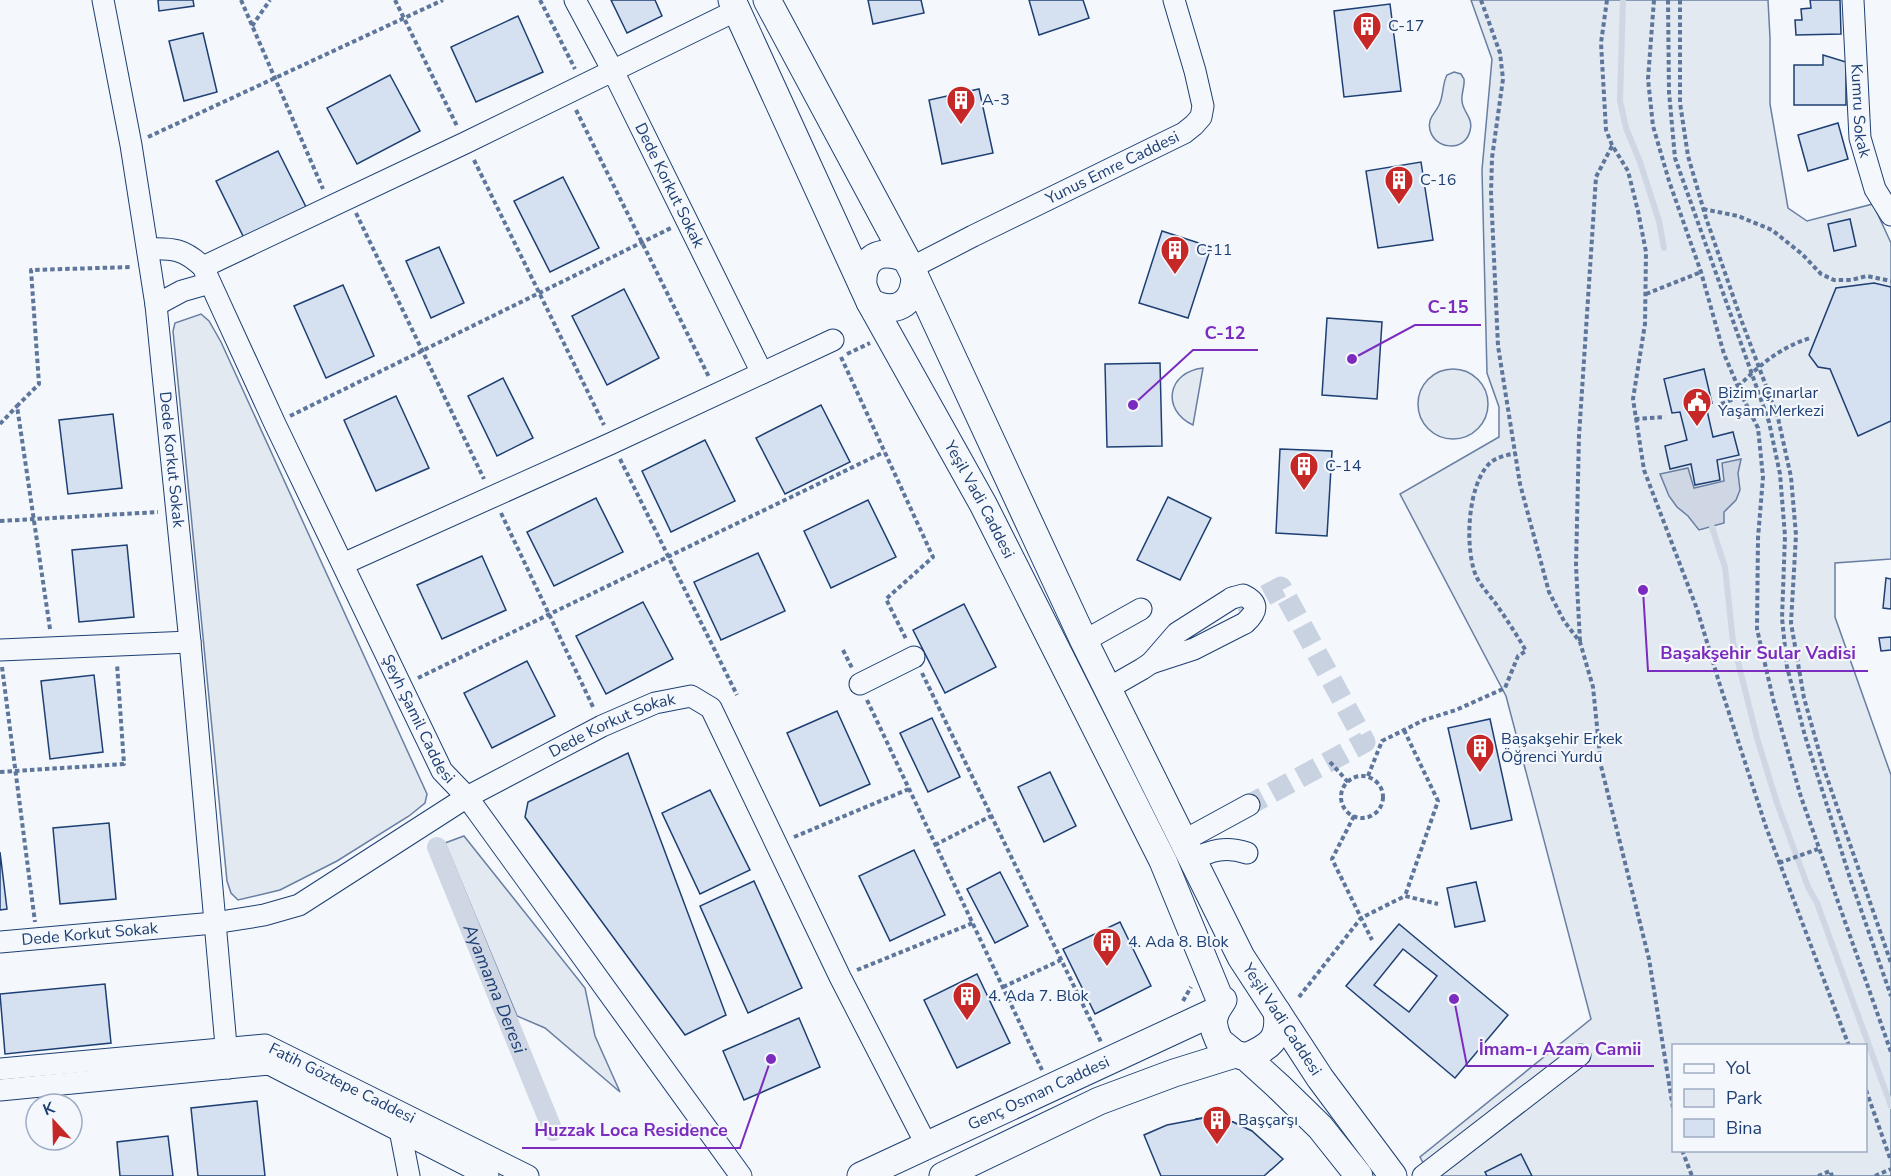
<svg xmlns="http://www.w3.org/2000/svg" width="1891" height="1176" font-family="'Nunito Sans',sans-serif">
<rect width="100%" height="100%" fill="#f4f7fb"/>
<!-- green -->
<g fill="#e3e9f0" stroke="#687fa3" stroke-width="1.5" fill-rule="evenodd">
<path d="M1471,0h297l2,38v66l18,104 19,13 66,-17 18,39v316l-56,4v54l56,158v401h-461l-10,-19 171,-138 -85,-323 -106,-202 99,-57v-30l-12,-34 -5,-203 10,-111zM1674,1046h192v104h-192z"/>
<path d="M1454,72l7,2 3,5c1,7 -3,15 -2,22 1,12 12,17 8,30 -5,21 -35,19 -40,-1 -3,-12 5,-16 9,-25 5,-10 3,-21 8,-30z"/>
<path d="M201,314l8,7 12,21 206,452 -2,9 -16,13 -72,45 -57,29 -42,10 -7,-7 -4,-12 -54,-550 2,-8z"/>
<path d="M1203,368l-10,57c-32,-15 -26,-53 10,-57z"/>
<circle cx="1453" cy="404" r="35"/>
<path d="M464,836l121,152 10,48 25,56 -75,-64 -28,-12 -72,-173z"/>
</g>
<!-- water -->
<path fill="#cfd7e4" stroke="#687fa3" stroke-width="1.5" d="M1741,459l-3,14 2,17 -4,10 -12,12v11l-25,7 -11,-14 -11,-9 -8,-11 -9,-22 28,-6 6,20 30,-7 -2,-18z"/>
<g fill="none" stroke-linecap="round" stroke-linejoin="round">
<!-- stream -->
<g stroke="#cfd7e4" stroke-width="6">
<path d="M1623,0l-3,101 6,27 14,34 19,59 5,27"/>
<path d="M1712,527l13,40 8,75 24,96 20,65 31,84 9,16 74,203"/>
</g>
<!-- canal -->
<path stroke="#cfd7e4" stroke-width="20" id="s1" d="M437,847l116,284"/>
</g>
<!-- building -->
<g fill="#d5e0f0" stroke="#1d3f73" stroke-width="1.5" fill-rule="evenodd">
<path d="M158,0h35l1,6 -35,5z"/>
<path d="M611,0h44l7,16 -35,17z"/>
<path d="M868,0h53l3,13 -51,11z"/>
<path d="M1029,0h54l6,18 -50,17z"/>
<path d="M1810,0h30l1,34 -45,1 -1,-15h7l-1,-11 10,-1z"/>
<path d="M1390,4l11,87 -57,6 -10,-86z"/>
<path d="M518,16l25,56 -67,30 -25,-55z"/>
<path d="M203,33l14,59 -33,9 -15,-60z"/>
<path d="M1823,55l23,7v43h-52v-40h29z"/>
<path d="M390,75l30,56 -63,33 -30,-56z"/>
<path d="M979,89l14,64 -51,11 -13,-64z"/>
<path d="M1838,123l10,36 -40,12 -10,-36z"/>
<path d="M278,151l28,56 -62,31 -28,-57z"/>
<path d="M1421,162l12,78 -55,8 -12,-77z"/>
<path d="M563,177l36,71 -49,24 -36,-71z"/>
<path d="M1850,219l6,27 -22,5 -6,-27z"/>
<path d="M1162,231l49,16 -23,71 -49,-15z"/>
<path d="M439,247l25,56 -33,15 -25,-57z"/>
<path d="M1874,283l17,4v134l-33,15 -28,-67 -12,-2 -9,-12 27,-67z"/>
<path d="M343,285l31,71 -48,22 -32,-72z"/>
<path d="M624,289l35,69 -52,27 -35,-69z"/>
<path d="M1327,318l55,4 -5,77 -55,-4z"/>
<path d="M1160,363l2,83 -55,1 -2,-83z"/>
<path d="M1704,369l8,34 -6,3 7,31 20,-5 6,23 -22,5 3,20 -25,5 -4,-21 -21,5 -5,-23 22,-6 -7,-28 -8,1 -8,-34z"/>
<path d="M503,378l30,60 -36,18 -29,-60z"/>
<path d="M396,396l33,72 -53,23 -32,-71z"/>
<path d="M821,405l29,57 -65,32 -29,-56z"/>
<path d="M113,414l9,74 -54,6 -9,-74z"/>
<path d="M705,440l30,61 -64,31 -29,-61z"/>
<path d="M1280,449l52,2 -5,85 -51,-3z"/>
<path d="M1168,497l43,21 -31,62 -43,-20z"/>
<path d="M596,498l27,54 -69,34 -27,-54z"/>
<path d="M868,500l28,57 -65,31 -27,-57z"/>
<path d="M127,545l7,72 -55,5 -7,-72z"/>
<path d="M758,553l27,58 -64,29 -27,-58z"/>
<path d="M482,556l24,54 -64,29 -25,-54z"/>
<path d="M1886,578l5,1v30l-8,-1z"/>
<path d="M643,602l30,57 -67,35 -30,-58z"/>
<path d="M964,604l32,63 -51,26 -32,-63z"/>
<path d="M1891,637v13l-10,1 -2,-13z"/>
<path d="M527,661l28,55 -63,32 -28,-55z"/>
<path d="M94,675l9,77 -53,7 -9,-78z"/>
<path d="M837,711l33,73 -50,22 -33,-73z"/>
<path d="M932,718l28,59 -32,15 -28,-59z"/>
<path d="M1490,719l22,101 -41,9 -23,-101z"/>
<path d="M628,753l98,262 -41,20 -160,-218 3,-15z"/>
<path d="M1050,772l26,54 -32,16 -26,-55z"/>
<path d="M710,790l40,80 -50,24 -38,-81z"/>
<path d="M109,823l7,76 -56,5 -7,-76z"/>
<path d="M914,850l31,65 -55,26 -31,-65z"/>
<path d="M0,852l7,57 -7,1z"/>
<path d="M1000,872l28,54 -33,17 -28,-54z"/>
<path d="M754,881l48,107 -54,25 -48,-107z"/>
<path d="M1476,882l9,39 -30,6 -8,-39z"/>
<path d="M1120,922l31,64 -56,28 -32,-65z"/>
<path d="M1399,924l109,91 -53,63 -109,-92zM1403,949l34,27 -28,36 -35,-27z"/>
<path d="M977,974l33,69 -53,25 -33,-68z"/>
<path d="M105,984l6,59 -106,11 -5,-60z"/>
<path d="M799,1018l21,49 -76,33 -21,-49z"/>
<path d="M257,1101l8,75h-67l-7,-68z"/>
<path d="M1209,1117l24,5 19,9 -8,19 20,15 -9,11h-69l-11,-25 4,-1 -1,-4 18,-3v-24z"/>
<path d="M1209,1117l24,5 19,9 31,28 -19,17h-103l-17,-41 23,-10z"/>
<path d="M168,1136l5,40h-53l-3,-34z"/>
<path d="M1521,1154l11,22h-45l-2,-4z"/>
</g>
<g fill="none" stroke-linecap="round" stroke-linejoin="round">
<!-- minor-tunnel -->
<path stroke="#c9d2e0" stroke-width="21" stroke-dasharray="21 10" stroke-linecap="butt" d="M1238,610l43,-23 84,155 -116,63"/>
<!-- minor casing -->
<g stroke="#1d3f73" stroke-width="23">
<g id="minor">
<path id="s2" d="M103,0l28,145 25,160 34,337 38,426"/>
<path id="s3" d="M575,0l38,71 149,302"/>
<path id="s4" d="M1853,0l7,138 15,51 16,26"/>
<path id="s5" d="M148,249c25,-1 36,0 55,18l72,157 167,347 25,26 274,379"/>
<path d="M203,267l262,-124 272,-133"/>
<path id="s6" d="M911,268l62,-32 211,-103 10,-8 7,-8 2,-11 -8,-35 -21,-71"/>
<path d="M156,305l26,-14 28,-8"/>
<path d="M343,564l269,-121 221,-103"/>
<path d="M1232,598l-55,35 -26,30 43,-14 51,-26"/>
<path d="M1084,641l57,-32"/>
<path d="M0,650l190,-8"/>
<path d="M860,684l54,-27"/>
<path d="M1107,689l35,-20 21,-14"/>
<path d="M1183,841l66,-36"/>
<path d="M1192,860c19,-10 34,-14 55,-7"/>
<path id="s7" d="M0,942l214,-19 50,-8 35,-10 168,-108 135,-71 53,-23 36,-7 20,12 129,269 86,167"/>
<path id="s8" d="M0,1069l265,-24 263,131"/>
<path d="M0,1090l269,-26 219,112"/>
<path d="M404,1121l-4,9 9,46"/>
<path d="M1423,1176l157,-121"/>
</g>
</g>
<!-- major casing -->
<g stroke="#1d3f73" stroke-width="29">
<g id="major">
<path id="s9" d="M732,0l138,302 113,202 180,357 58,141"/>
<path id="s10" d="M767,0l144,268 173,373 157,316 79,121 73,98"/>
<path d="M863,286c-2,-29 17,-38 42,-28"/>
<path d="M870,302c25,13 44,3 45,-25"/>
<path d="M1223,1000l-7,11 -3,10 2,10 4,10 16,13 11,3 32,29 42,41 39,49"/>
<path d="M1246,1057c23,-10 35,-17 31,-45"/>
<path id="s11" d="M861,1176l355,-165"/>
<path d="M943,1176l156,-75 75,-28 61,-19"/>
</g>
</g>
<!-- path -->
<g stroke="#5e769c" stroke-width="4" stroke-dasharray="4.5 3" stroke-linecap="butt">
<path d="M241,0l82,189"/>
<path d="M395,0l62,126"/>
<path d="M540,0l35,69"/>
<path d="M1481,0l19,53 3,26 -11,79 -1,35 7,153 22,138 29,108 15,29 16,21 13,45 8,79 48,193 25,155"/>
<path d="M1607,0l-6,43 5,87 6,15 16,26 10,40 8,41 -1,72 -12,75 11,71 53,139 22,73 47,145 83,219"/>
<path d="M1654,0l-6,79 5,47 16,55 32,91 23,82 18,42 16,32 5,49 -5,61 -1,91 17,74 27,94 90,255"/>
<path d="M1668,0l1,92 6,66 94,264 11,52 5,62 -3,82 5,49 18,69 45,142 41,118"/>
<path d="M1680,0v103l8,53 18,62 36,104 36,96 13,59 5,58 -5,88 13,75 20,71 67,194"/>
<path d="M252,26l18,-26"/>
<path d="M576,110l133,267"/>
<path d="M148,137l295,-137"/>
<path d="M474,160l130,265"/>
<path d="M1703,209l35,7 34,14 30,24 19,20 13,6h17l16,-4 24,5"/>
<path d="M356,213l128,266"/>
<path d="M1646,294l55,-22"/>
<path d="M847,354l23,-11"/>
<path d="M841,357l92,200 -47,42 20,40"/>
<path d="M1738,387c21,-22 43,-40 72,-49"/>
<path d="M1721,404l21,-8"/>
<path d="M290,416l381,-188"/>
<path d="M1635,419l30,-2"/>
<path d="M0,424l17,-18"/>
<path d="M620,459l117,236"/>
<path d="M501,513l93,196"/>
<path d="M0,521l158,-9"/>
<path d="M50,629l-33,-223 22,-22 -8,-114 101,-3"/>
<path d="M1580,641l-4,-75 3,-130 17,-259 16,-31"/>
<path d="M843,650l9,18"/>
<path d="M2,667l33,255"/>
<path d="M922,673l179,369"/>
<path d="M418,678l466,-226"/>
<path d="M867,700l175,370"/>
<path d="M1404,730l34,71 -33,95"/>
<path d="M1330,762l18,20"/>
<path d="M0,772l124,-8 -7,-100"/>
<circle cx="1362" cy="797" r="21"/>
<path d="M1368,776l14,-35 42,-21 32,-10 49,-22 13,-32 8,-5c-9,-16 -19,-31 -30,-47 -6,-8 -14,-17 -19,-26 -13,-27 -10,-94 13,-115 6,-6 18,-8 26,-10"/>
<path d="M1354,816l-22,43 40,81"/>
<path d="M794,837l115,-48"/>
<path d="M935,845l56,-29"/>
<path d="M1779,863l39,-14"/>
<path d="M857,970l116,-47"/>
<path d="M1003,987l58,-27"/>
<path d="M1299,997l62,-79 44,-22 33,8"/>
<path d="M1183,1001l8,-14"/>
<path d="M1866,1090l25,71"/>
<path d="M1682,1150l10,26"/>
<path d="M1818,1176l12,-5 2,5"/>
<path d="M1875,1176l16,-7"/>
</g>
<!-- minor -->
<use href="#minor" stroke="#f4f7fb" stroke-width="21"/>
<!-- major -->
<use href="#major" stroke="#f4f7fb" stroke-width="27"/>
<!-- minor-bridge casing -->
<g stroke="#1d3f73" stroke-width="23" stroke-linecap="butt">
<path id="minor-bridge" d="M1232,598l11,-3c17,8 14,17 2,28"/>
</g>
<!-- minor-bridge -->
<use href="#minor-bridge" stroke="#f4f7fb" stroke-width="21"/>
</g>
<!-- icons -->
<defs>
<g id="building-pin" transform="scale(1.5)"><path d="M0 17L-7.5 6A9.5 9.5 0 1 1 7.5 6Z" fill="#c62828" stroke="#f4f7fb"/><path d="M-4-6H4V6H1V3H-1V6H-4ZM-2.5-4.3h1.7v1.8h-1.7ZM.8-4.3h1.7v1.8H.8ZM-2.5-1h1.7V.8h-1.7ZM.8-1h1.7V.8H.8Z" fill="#fff"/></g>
<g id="civic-pin" transform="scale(1.5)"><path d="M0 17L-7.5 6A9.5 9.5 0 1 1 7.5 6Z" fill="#c62828" stroke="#f4f7fb"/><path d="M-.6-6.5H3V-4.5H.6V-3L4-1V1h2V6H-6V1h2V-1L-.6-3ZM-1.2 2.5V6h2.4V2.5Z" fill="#fff"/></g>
</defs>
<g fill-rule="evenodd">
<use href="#building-pin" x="1367" y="26"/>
<use href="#building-pin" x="961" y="100"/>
<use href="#building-pin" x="1399" y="180"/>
<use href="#building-pin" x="1175" y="250"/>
<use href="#civic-pin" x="1697" y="402"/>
<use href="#building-pin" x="1304" y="466"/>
<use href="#building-pin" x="1480" y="748"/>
<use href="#building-pin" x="1107" y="942"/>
<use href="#building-pin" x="967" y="996"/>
<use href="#building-pin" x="1217" y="1120"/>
</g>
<g text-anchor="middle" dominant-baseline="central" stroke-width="4.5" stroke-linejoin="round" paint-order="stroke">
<!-- poi labels -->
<g font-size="16" fill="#1d3f73" stroke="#f4f7fb" text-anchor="start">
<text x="1388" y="26">C-17</text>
<text x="982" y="100">A-3</text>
<text x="1420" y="180">C-16</text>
<text x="1196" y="250">C-11</text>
<text x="1718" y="393">Bizim Çınarlar<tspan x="1718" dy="18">Yaşam Merkezi</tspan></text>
<text x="1325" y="466">C-14</text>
<text x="1501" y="739">Başakşehir Erkek<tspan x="1501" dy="18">Öğrenci Yurdu</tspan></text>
<text x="1128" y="942">4. Ada 8. Blok</text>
<text x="988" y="996">4. Ada 7. Blok</text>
<text x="1238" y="1120">Başçarşı</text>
</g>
<!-- street labels -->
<g font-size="16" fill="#1d3f73" stroke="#f4f7fb">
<text stroke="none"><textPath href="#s4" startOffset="111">Kumru Sokak</textPath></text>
<text stroke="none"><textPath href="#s6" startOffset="225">Yunus Emre Caddesi</textPath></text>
<text stroke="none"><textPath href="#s3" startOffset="208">Dede Korkut Sokak</textPath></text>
<text stroke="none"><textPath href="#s2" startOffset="465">Dede Korkut Sokak</textPath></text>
<text stroke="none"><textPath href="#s9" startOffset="558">Yeşil Vadi Caddesi</textPath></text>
<text stroke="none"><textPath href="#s5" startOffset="561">Şeyh Şamil Caddesi</textPath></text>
<text stroke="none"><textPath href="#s7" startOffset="664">Dede Korkut Sokak</textPath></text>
<text stroke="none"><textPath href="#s7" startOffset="90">Dede Korkut Sokak</textPath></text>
<text stroke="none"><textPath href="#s10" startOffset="1143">Yeşil Vadi Caddesi</textPath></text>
<text stroke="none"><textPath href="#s8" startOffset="352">Fatih Göztepe Caddesi</textPath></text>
<text stroke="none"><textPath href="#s11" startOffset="196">Genç Osman Caddesi</textPath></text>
</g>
<!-- water labels -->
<g font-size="18" font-style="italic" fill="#1d3f73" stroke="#f4f7fb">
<text stroke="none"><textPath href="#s1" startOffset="153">Ayamama Deresi</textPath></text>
</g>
</g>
<!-- callouts -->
<path fill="none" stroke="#7b2cbf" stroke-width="2" d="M1352 359L1415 325H1481M1133 405L1193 350H1258M1643 590L1648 671H1868M1454 999L1467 1066H1654M771 1059L740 1148H522"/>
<g fill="#7b2cbf" stroke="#f4f7fb" stroke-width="2">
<circle cx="1352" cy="359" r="6"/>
<circle cx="1133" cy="405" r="6"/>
<circle cx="1643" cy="590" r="6"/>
<circle cx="1454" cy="999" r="6"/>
<circle cx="771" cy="1059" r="6"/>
</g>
<g font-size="18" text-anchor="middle" font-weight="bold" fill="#7b2cbf" stroke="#f4f7fb" stroke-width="4.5" stroke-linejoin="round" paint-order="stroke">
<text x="1448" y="313">C-15</text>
<text x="1225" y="339">C-12</text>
<text x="1758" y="659">Başakşehir Sular Vadisi</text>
<text x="1560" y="1055">İmam-ı Azam Camii</text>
<text x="631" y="1136">Huzzak Loca Residence</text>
</g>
<!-- legend -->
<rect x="1672" y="1044" width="195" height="108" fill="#f4f7fb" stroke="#9eadc5" stroke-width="1.5"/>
<rect x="1684" y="1064" width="30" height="9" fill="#f4f7fb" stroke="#9eadc5" stroke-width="1.5"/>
<text x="1726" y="1074" font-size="18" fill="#1d3f73">Yol</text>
<rect x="1684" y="1089" width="30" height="18" fill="#e3e9f0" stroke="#9eadc5" stroke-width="1.5"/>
<text x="1726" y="1104" font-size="18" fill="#1d3f73">Park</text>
<rect x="1684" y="1119" width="30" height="18" fill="#d5e0f0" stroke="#9eadc5" stroke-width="1.5"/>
<text x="1726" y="1134" font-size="18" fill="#1d3f73">Bina</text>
<!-- north arrow -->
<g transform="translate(54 1122) rotate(338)"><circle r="28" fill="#f4f7fb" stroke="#9eadc5" stroke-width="1.5"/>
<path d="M0-4.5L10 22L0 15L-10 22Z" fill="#c62828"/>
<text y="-9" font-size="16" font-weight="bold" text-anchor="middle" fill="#1d3f73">K</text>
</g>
</svg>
